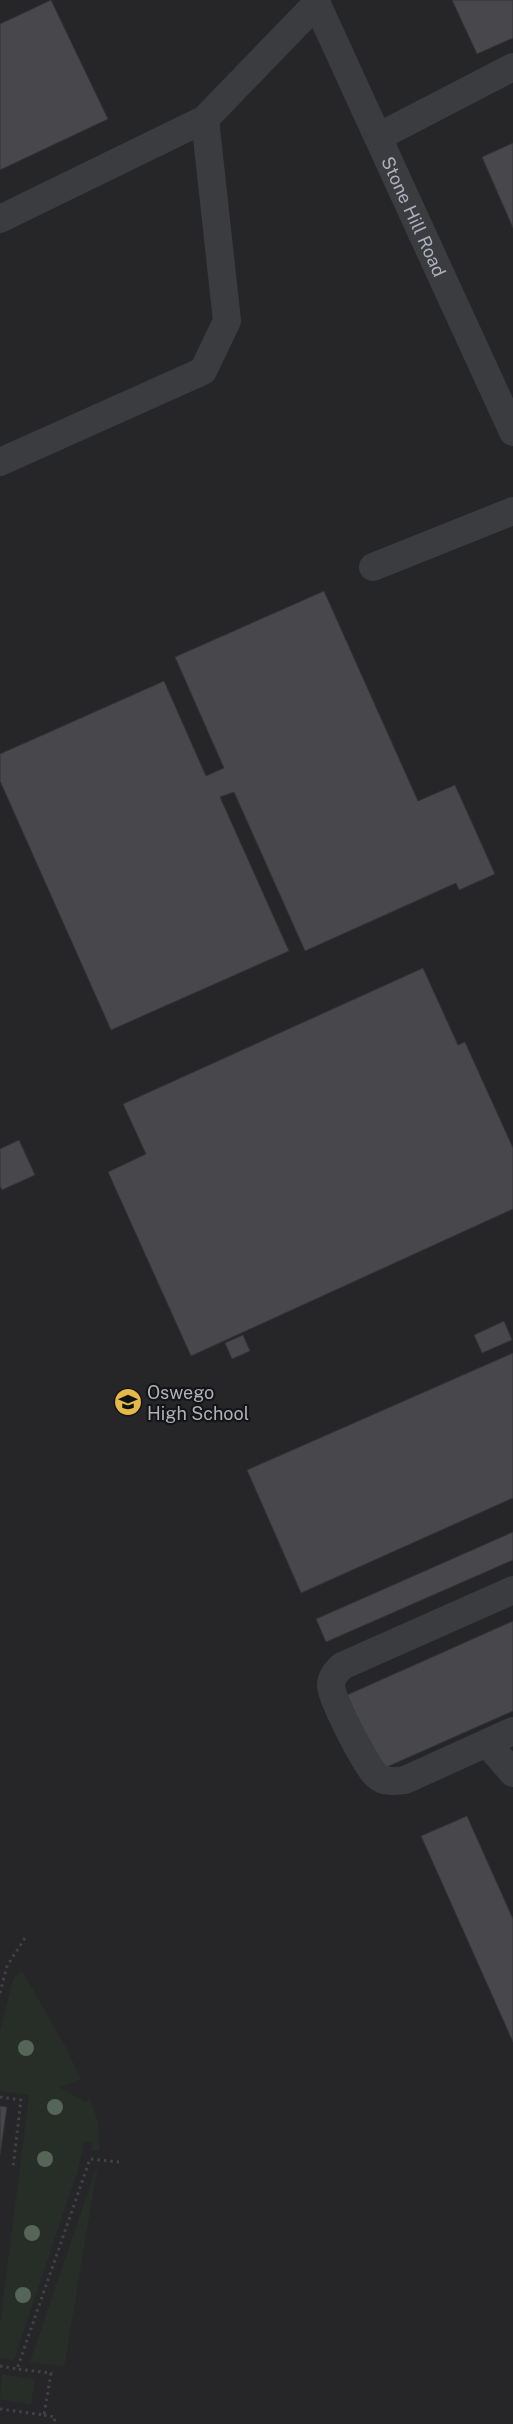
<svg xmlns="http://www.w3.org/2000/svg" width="513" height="2424" font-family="'Public Sans',sans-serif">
<rect width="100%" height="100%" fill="#1a1a1c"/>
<!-- built -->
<rect fill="#262629" x="0" y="0" width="513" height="2424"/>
<!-- green -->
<g fill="#262e27">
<path d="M21,1973l3,1 40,70 17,35 -22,8 27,15 4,-3 8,23 2,29 -9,-1 1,-8 -8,-1 -6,29 -64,190 -14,-2v-34l29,-229 -29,-4v-60l13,-51 2,-4z"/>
<path d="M98,2163l-33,200 -3,3 -32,-4z"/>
<path d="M2,2374l33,6 -4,25 -31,-6z"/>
</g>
<!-- building -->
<g fill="#47474c" stroke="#343437">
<path d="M51,0l57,119 -108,51v-146z"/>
<path d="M452,0h61v38l-36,16z"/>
<path d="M513,143v85l-31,-71z"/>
<path d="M324,591l94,210 37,-16 40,89 -36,16 -3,-7 -151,68 -71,-159 -14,5 69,154 -178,79 -111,-249v-27l164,-73 42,95 18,-8 -49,-111z"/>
<path d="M423,968l35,77 7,-3 48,106v61l-322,147 -83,-184 38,-18 -23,-50z"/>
<path d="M19,1140l16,35 -33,15 -2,-4v-37z"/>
<path d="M504,1321l8,19 -30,13 -8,-18z"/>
<path d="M243,1335l7,16 -18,8 -7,-16z"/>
<path d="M513,1353v145l-212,95 -54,-123z"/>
<path d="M513,1532v28l-187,82 -10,-23z"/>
<path d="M513,1621v90l-133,59 -33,-75z"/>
<path d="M467,1816l46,103v123l-92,-206z"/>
<path d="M0,2106l7,1 -7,48z"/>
</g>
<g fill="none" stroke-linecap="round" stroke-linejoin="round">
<!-- path -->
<g stroke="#414247" stroke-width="3" stroke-dasharray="2.5 4" stroke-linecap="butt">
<path d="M0,1993l7,-27 18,-28"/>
<path d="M0,2097l21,3 -8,67"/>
<path d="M0,2366l17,3 73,-210 29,3"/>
<path d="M0,2409l44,6 7,-42 -34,-4"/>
<path d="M44,2415l11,2 -1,7"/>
</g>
<!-- minor -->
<g stroke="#3b3c40" stroke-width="28">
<path id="s1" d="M315,0l198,432"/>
<path d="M378,137l135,-70"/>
<path d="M0,219l205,-100 112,-116"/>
<path d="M0,462l203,-91 24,-50 -22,-202"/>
<path d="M373,567l140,-56"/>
<path d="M513,1590l-171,76c-6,6 -11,11 -11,20 -1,10 36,82 45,89 8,8 18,6 29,5l108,-49"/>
<path d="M487,1743l26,30"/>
</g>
</g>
<!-- trees -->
<g fill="#556558">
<circle cx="26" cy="2048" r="8"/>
<circle cx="55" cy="2107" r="8"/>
<circle cx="45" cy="2159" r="8"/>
<circle cx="32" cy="2233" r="8"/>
<circle cx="23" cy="2295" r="8"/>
</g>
<!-- icons -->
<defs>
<g id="school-disc" transform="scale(1.4375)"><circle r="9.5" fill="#e4b949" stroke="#151517"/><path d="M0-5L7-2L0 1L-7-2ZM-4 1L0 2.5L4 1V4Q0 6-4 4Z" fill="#111"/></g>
</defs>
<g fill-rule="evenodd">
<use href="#school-disc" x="128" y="1402"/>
</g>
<g text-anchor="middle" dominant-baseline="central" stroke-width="4.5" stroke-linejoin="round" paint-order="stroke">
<!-- street labels -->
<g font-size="18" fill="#adb0ba" stroke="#151517">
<text stroke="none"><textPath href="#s1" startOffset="238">Stone Hill Road</textPath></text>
</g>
<!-- poi labels -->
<g font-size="18" fill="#adb0ba" stroke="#151517" text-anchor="start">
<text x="147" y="1392">Oswego<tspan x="147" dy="21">High School</tspan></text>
</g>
</g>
</svg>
